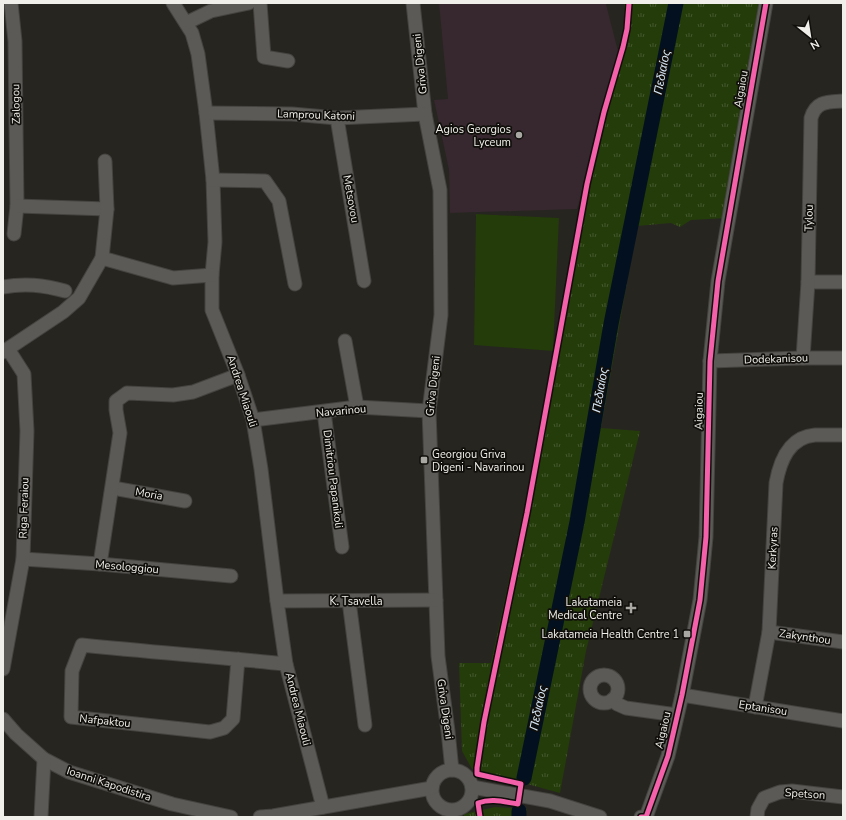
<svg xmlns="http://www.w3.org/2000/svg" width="846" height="820" font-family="'Nunito Sans',sans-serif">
<defs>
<pattern id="park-tufts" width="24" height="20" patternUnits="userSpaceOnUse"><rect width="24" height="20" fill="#243b0a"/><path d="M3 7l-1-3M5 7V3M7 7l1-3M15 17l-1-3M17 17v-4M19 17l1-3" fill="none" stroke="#44582e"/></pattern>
</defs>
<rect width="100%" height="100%" fill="#262520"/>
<!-- education -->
<path fill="#36282e" d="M439,3h171l-4,1 13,51 -42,154 -127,4 -1,-43 -15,-70 14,-1z"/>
<!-- park -->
<g fill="url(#park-tufts)">
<path d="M624,3h138l-35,215 -36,2 -11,7 -9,-4 -34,3 -36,202 39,3 -54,220 -26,142 -88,-24 -10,-18 -3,-88h32l51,-239 16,-101 23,-123 39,-145 4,-33z"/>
<path d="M495,807l32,2 -1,8h-62v-3z"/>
</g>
<!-- garden -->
<path fill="#243b0a" d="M476,214l83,4 -6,133 -79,-6z"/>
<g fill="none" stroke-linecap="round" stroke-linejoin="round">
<!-- river -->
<g stroke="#031020" stroke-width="15">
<path d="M524,778l53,-256 34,-198 65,-321"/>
<path d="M519,817v-6"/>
</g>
<!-- minor casing -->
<g stroke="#44433f" stroke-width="15">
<g id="minor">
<path d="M11,3l4,38 2,165 -3,28"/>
<path d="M173,3l19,30 6,21 8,59 7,67 2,62 -3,33v35l26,65 15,45 8,49 16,132 9,63 37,143"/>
<path d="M260,3l4,54 24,4"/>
<path d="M413,3l12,111 15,76 1,125 -12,96 9,245 10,75 4,39"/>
<path d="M186,23l25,-12 38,-8"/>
<path d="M206,113l86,1 45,4 88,-4"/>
<path d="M337,118l27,163"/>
<path d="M213,180l52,1 14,20 16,83"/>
<path d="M17,206l90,3"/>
<path d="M102,258l71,20 39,-3"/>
<path d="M808,282h35"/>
<path d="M3,287c22,-4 40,-2 62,4"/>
<path d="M345,341l12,66"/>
<path d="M3,352l60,-40 16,-14 23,-40 5,-49 -2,-48"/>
<path d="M803,358l5,-76 3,-164c5,-17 16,-16 32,-17"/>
<path d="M710,361l93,-3h40"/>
<path d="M324,412l18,135"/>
<path d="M253,420l104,-13 72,4"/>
<path d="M113,488l72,13"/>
<path d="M23,559l77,5 131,12"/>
<path d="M100,564l20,-131 -4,-23v-9l11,-8 46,2 20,-3 45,-17"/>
<path d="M277,601l159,-1"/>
<path d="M349,601l16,124"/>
<path d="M769,632l74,10"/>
<path d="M238,659l-5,60 -9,9 -14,4 -139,-15 1,-46 10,-26c68,7 136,12 204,19"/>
<path d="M3,669l20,-110 4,-128 -3,-57 -16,-25"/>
<circle cx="604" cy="689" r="14"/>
<path d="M682,695l161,26"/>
<path d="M612,700l5,4 9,4 51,7"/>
<path d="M755,707l14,-75 7,-149c4,-22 13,-46 39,-48 9,0 19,0 28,0"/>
<path d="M3,719l13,15 28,25 25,13 103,32 59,13"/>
<circle cx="452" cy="790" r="20"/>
<path d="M472,787l78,14 50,16"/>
<path d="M41,817l3,-58"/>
<path d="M260,817l13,-1 159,-28"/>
<path d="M641,817h5l22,-61 14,-61 18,-95 6,-63 4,-176 8,-80 48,-278"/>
<path d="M757,817l1,-8 6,-11 16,-6 12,-1 51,6"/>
</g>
</g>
<!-- minor -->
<use href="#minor" stroke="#5c5a57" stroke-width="13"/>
<!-- cycleway casing -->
<g stroke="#110f0b" stroke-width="8">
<g id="cycleway">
<path d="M480,817l-2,-14c14,-5 26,-1 40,1l3,-20 -44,-10v-6l7,-46 43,-209 60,-329 17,-72 19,-65 4,-18 2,-26"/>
<path d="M641,817h5l22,-61 14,-61 18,-95 6,-63 4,-176 8,-80 48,-278"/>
</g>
</g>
<!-- cycleway -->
<use href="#cycleway" stroke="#f560ab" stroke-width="5"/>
</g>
<!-- markers -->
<g fill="#aaa8a3" stroke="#110f0b" stroke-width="1.5">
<circle cx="519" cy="135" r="4"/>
<rect x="420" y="456" width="8" height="8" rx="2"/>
<path d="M629 602h4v4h4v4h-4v4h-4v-4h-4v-4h4z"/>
<rect x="683" y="630" width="8" height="8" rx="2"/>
</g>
<g text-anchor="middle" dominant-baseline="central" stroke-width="3.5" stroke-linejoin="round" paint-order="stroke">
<!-- street labels -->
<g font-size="11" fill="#f1efe9" stroke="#110f0b">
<text transform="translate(420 64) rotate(-96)">Griva Digeni</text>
<text transform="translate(741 89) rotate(-80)">Aigaiou</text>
<text transform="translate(16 104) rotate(-91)">Zalogou</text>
<text transform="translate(316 115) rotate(2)">Lamprou Katoni</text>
<text transform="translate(351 199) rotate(80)">Metsovou</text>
<text transform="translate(809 218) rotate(-89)">Tylou</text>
<text transform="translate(776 359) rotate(-2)">Dodekanisou</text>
<text transform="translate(433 386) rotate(-84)">Griva Digeni</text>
<text transform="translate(242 391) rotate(72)">Andrea Miaouli</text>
<text transform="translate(341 411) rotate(-5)">Navarinou</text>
<text transform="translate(699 411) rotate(-89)">Aigaiou</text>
<text transform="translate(333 479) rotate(83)">Dimitriou Papanikoli</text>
<text transform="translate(149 494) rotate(10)">Moria</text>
<text transform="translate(24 508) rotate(-88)">Riga Feraiou</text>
<text transform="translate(773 548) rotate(-87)">Kerkyras</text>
<text transform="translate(127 567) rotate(5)">Mesologgiou</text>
<text x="356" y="601">K. Tsavella</text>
<text transform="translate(805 637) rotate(8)">Zakynthou</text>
<text transform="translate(763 708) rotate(9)">Eptanisou</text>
<text transform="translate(298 709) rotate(76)">Andrea Miaouli</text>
<text transform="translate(445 709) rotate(82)">Griva Digeni</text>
<text transform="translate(105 721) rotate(6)">Nafpaktou</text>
<text transform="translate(663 730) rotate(-77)">Aigaiou</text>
<text transform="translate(109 784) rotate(18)">Ioanni Kapodistira</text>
<text transform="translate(805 794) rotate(4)">Spetson</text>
</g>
<!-- poi labels -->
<g font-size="11" fill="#f1efe9" stroke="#110f0b" text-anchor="end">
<text x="511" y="129">Agios Georgios<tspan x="511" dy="13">Lyceum</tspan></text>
<text x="432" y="454" text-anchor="start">Georgiou Griva<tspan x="432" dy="13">Digeni - Navarinou</tspan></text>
<text x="622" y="602">Lakatameia<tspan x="622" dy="13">Medical Centre</tspan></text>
<text x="679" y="634">Lakatameia Health Centre 1</text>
</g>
<!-- water labels -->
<g font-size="12" font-style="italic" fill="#d6e7f7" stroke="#110f0b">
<text transform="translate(662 72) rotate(-79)">Πεδιαίος</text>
<text transform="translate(600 390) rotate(-80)">Πεδιαίος</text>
<text transform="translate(538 708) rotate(-78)">Πεδιαίος</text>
</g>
</g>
<!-- border -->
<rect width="846" height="820" fill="none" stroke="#f1efe9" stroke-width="8"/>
<!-- north arrow -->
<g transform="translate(810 36) rotate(150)" stroke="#110f0b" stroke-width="3" paint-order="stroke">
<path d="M0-3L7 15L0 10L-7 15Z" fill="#f1efe9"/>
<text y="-6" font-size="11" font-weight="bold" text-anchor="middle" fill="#f1efe9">N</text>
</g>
</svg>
